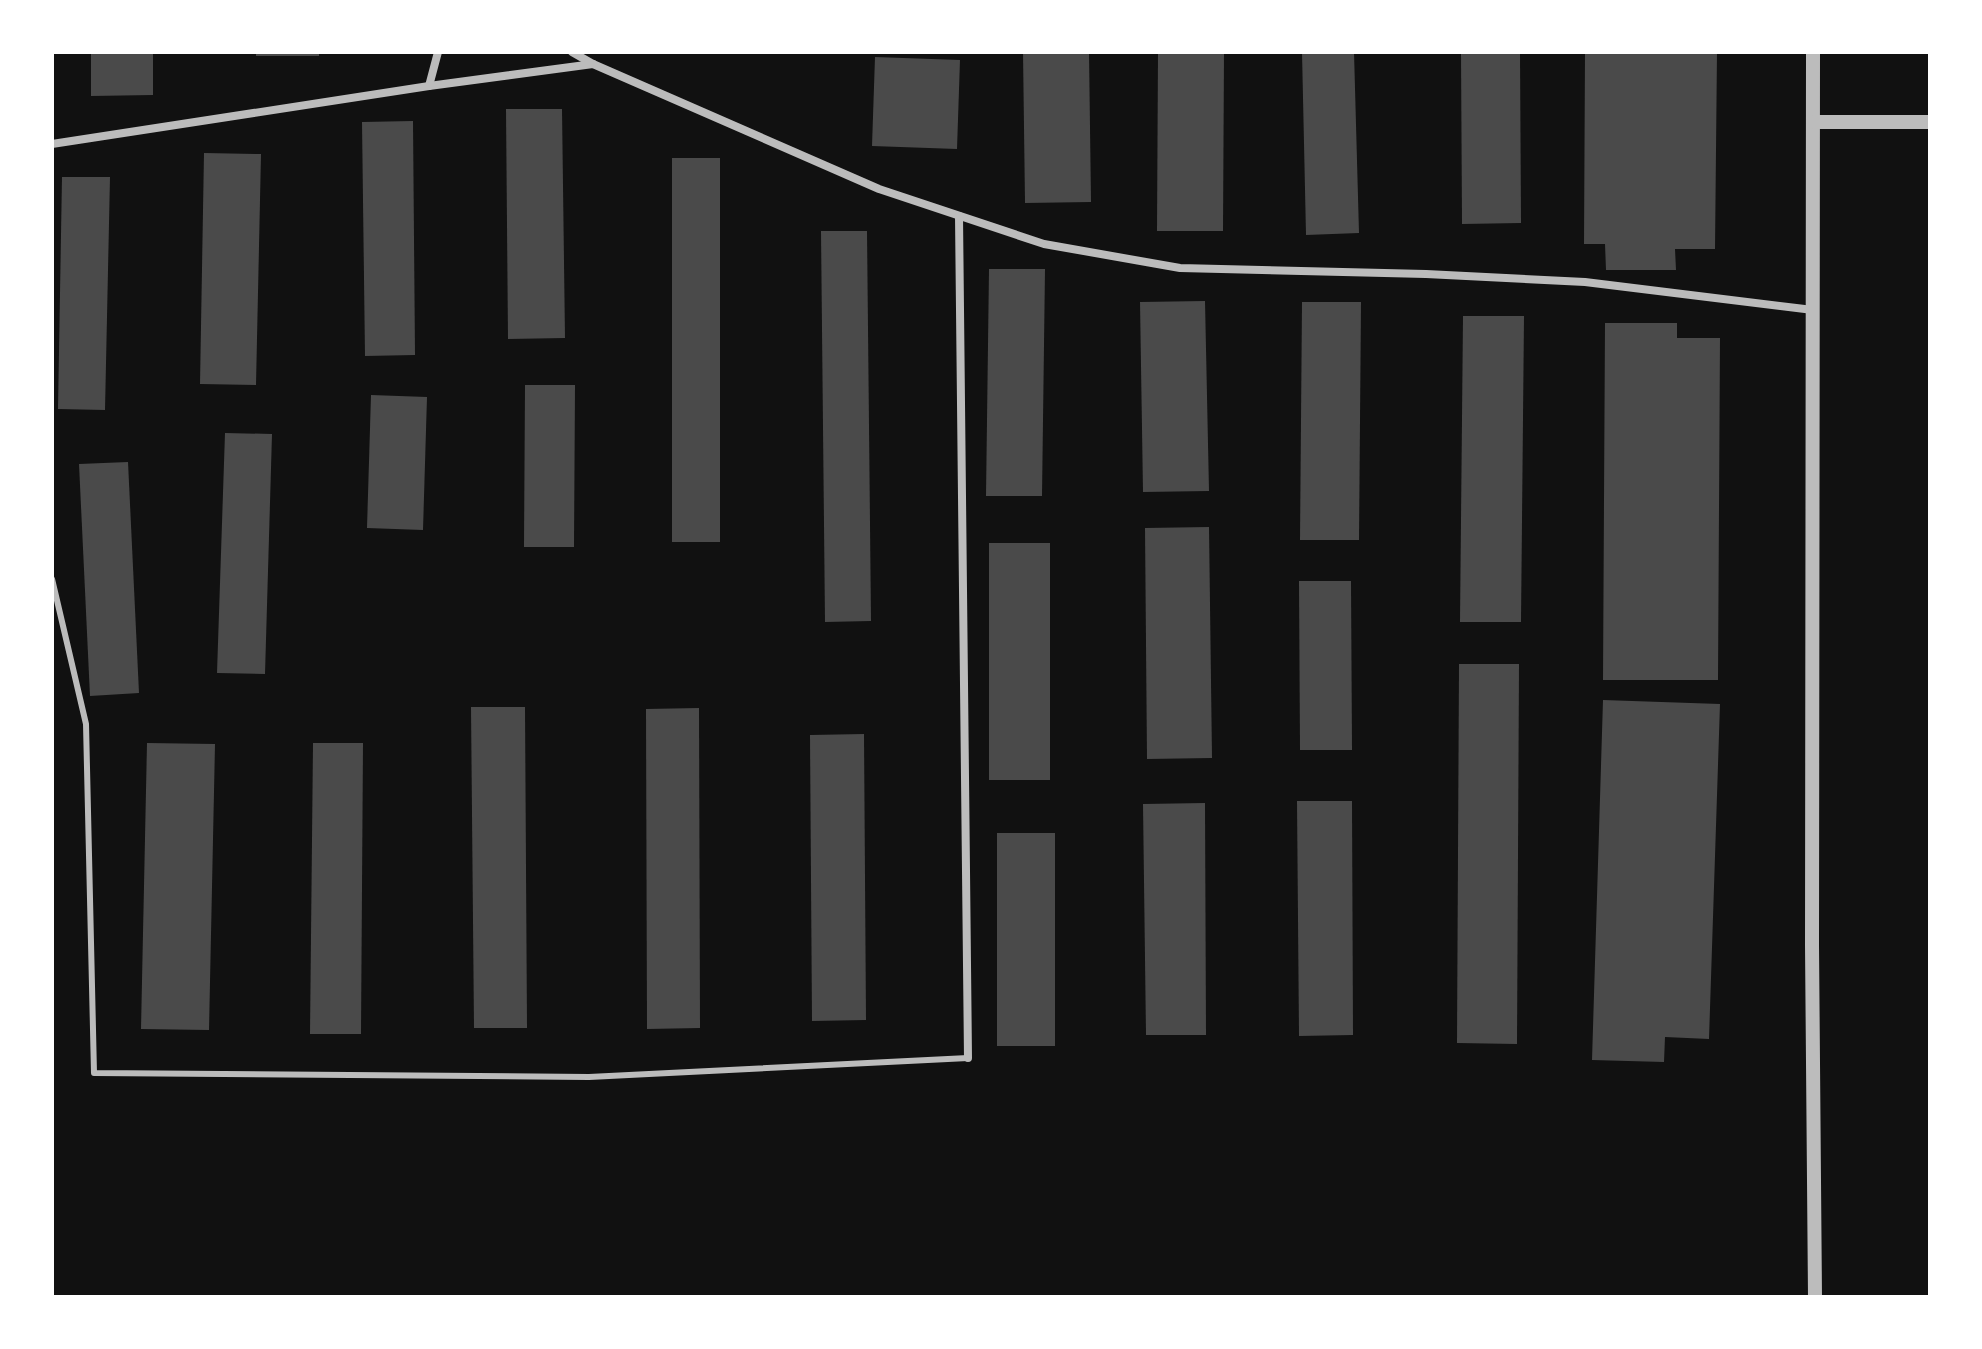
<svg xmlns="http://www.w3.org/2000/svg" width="1982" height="1349" font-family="'Golos Text',sans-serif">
<rect width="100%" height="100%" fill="#111"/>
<!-- building -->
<g fill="#4a4a4a">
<path d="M91,52h62v43l-62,1z"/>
<rect x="256" y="52" width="63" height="4"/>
<path d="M1023,52h66l2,150 -66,1z"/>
<path d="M1158,52h66l-1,179h-66z"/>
<path d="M1302,52h52l5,181 -53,2z"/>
<path d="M1461,52h59l1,171 -59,1z"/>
<path d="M1585,52h132l-2,197h-40l1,21h-70l-1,-26h-21z"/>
<path d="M875,57l85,3 -3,89 -85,-3z"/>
<path d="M506,109h56l3,229 -57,1z"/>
<path d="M413,121l2,234 -50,1 -3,-234z"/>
<path d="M204,153l57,1 -5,231 -56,-1z"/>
<rect x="672" y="158" width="48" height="384"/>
<path d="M62,177h48l-5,233 -47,-1z"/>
<path d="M821,231h46l4,390 -46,1z"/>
<path d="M989,269h56l-3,227h-56z"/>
<path d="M1205,301l4,190 -66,1 -3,-190z"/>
<path d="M1302,302h59l-2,238h-59z"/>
<path d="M1463,316h61l-3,306h-61z"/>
<path d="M1605,323h72v15h43l-2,342h-115z"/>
<path d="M525,385h50l-1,162h-50z"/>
<path d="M371,395l56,2 -4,133 -56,-2z"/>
<path d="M225,433l47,1 -7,240 -48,-1z"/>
<path d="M128,462l11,231 -49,3 -11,-232z"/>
<path d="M1209,527l3,231 -65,1 -2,-231z"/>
<rect x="989" y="543" width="61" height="237"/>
<path d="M1299,581h52l1,169h-52z"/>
<path d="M1459,664h60l-2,380 -60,-1z"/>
<path d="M1603,700l117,4 -11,335 -44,-2 -1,25 -72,-2z"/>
<path d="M471,707h54l2,321h-53z"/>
<path d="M699,708l1,320 -53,1 -1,-320z"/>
<path d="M864,734l2,286 -54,1 -2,-286z"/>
<path d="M147,743l68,1 -6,286 -68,-1z"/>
<path d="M313,743h50l-2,291h-51z"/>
<path d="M1297,801h55l1,234 -54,1z"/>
<path d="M1205,803l1,232h-60l-3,-231z"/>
<rect x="997" y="833" width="58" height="213"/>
</g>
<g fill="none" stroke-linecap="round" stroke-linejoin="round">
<!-- service -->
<path stroke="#bcbcbc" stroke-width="6" d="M52,579l34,145 8,349 495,4 379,-19"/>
<!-- minor -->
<g stroke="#bcbcbc" stroke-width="8">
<path d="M572,52l21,12 286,125 165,55 136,24 246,6 159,8 228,28"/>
<path d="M429,86l9,-34"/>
<path d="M52,144l377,-58 164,-22"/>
<path d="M959,216l9,842"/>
</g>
<!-- tertiary -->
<g stroke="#bcbcbc" stroke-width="14">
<path d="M1813,52l-1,893 3,352"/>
<path d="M1813,122h117"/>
</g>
</g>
<!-- border -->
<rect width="1982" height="1349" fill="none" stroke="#ffffff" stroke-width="108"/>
</svg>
